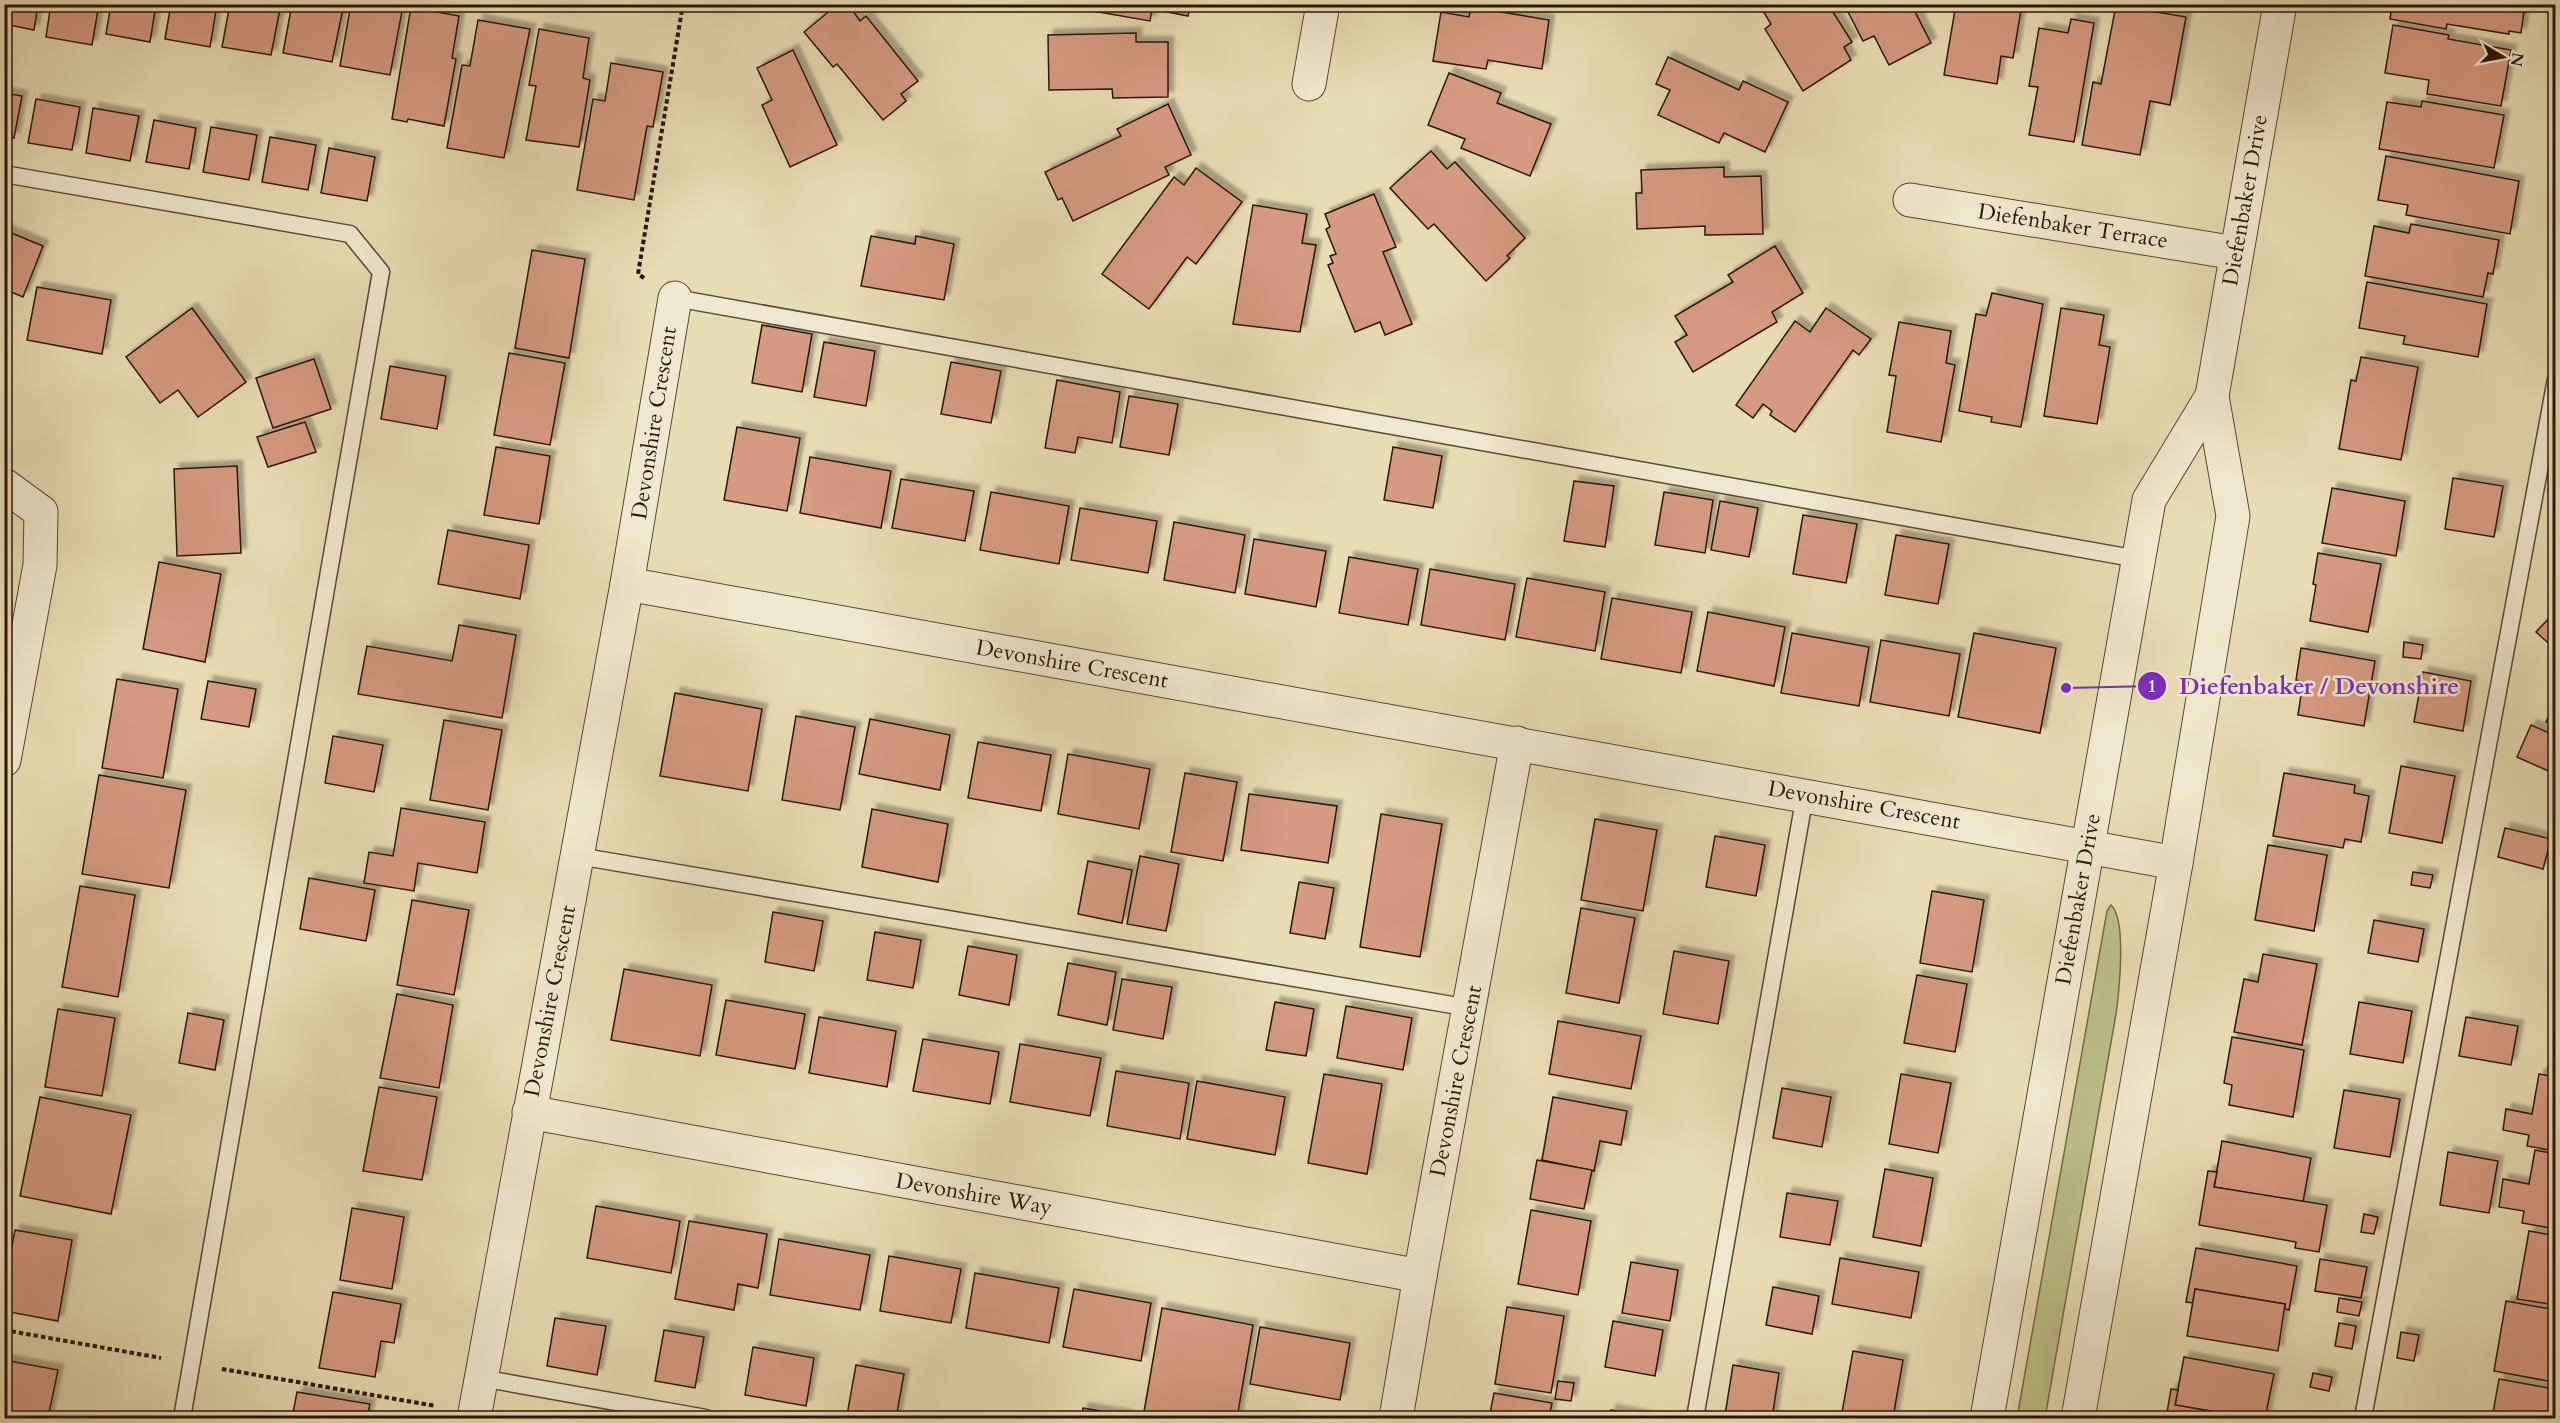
<svg xmlns="http://www.w3.org/2000/svg" width="2560" height="1423" font-family="Cardo,serif">
<defs>
<filter id="shadow"><feDropShadow dx="5.5" dy="-5.5" stdDeviation="1.5" flood-color="#0004"/></filter>
</defs>
<rect width="100%" height="100%" fill="#e8dcb4"/>
<filter id="stains"><feTurbulence type="fractalNoise" baseFrequency=".00333" numOctaves="4"/><feColorMatrix values="0 0 0 0 .2 0 0 0 0 .09 0 0 0 0 .02 0 0 0 .5 -.17"/></filter>
<radialGradient id="worn" r=".72"><stop offset=".6" stop-color="#630" stop-opacity="0"/><stop offset="1" stop-color="#630" stop-opacity=".3"/></radialGradient>
<!-- green -->
<path fill="#bcbf89" stroke="#736a49" stroke-width="1.5" d="M2111,905c16,14 8,88 5,109l-71,404h-28l90,-507z"/>
<!-- building -->
<g fill="#d59a82" stroke="#2a1409" stroke-width="1.5" filter="url(#shadow)">
<path d="M4,4h34l-4,26 -30,-6z"/>
<path d="M51,4h48l-7,41 -46,-8z"/>
<path d="M111,4h45l-6,38 -44,-8z"/>
<path d="M171,4h46l-7,43 -45,-8z"/>
<path d="M230,4h51l-10,51 -49,-8z"/>
<path d="M292,4h52l-12,58 -49,-9z"/>
<path d="M351,4l52,2 -13,69 -50,-9z"/>
<path d="M838,4h10l12,17 6,-5 52,65 -17,13 5,7 -23,19 -46,-56 -4,3 -29,-35z"/>
<path d="M1076,4h114l-2,12 -36,-7 -2,12 -75,-13z"/>
<path d="M1759,4h69l24,38 -8,5 7,13 -48,31 -38,-62 6,-5z"/>
<path d="M1844,4h67l20,39 -42,22 -15,-29 -11,5z"/>
<path d="M1956,4h66l-9,54 -12,-2 -4,28 -53,-9z"/>
<path d="M2392,4h127l-1,6 6,1 -3,22 -12,-2v3l-62,-10 -1,5 -56,-10z"/>
<path d="M2116,5l70,12 -16,88 -20,-4 -10,54 -58,-10 11,-63 8,2z"/>
<path d="M411,7l48,9 -7,42 4,1 -12,67 -36,-7 -1,3 -15,-3z"/>
<path d="M1471,7l78,13 -7,49 -54,-9 -2,9 -53,-8 8,-49 28,5z"/>
<path d="M2071,19l23,4 -20,119 -45,-7 9,-48 -9,-1 10,-58 29,5z"/>
<path d="M478,20l52,9 -26,129 -57,-10 15,-83 8,1z"/>
<path d="M2393,25l56,10 -1,4 63,11 -10,56 -74,-12 2,-14 -44,-7z"/>
<path d="M539,29l50,9 -6,40 7,2 -11,67 -53,-7 10,-54 -7,-1z"/>
<path d="M1136,33v9h32v55l-55,1 -1,-9 -63,1 -1,-55z"/>
<path d="M793,50l44,95 -47,22 -28,-62 10,-5 -15,-32z"/>
<path d="M1668,57l71,33 4,-9 45,21 -23,50 -41,-19 -5,10 -61,-28 12,-25 -14,-6z"/>
<path d="M611,63l52,9 -10,55 -6,-1 -13,74 -57,-10 16,-91 12,2z"/>
<path d="M1449,73l52,20 -4,10 54,21 -21,52 -69,-28 4,-9 -37,-14z"/>
<path d="M4,93l18,3 -8,42 -10,-2z"/>
<path d="M36,99l44,8 -8,43 -44,-7z"/>
<path d="M2422,101l82,14 -10,53 -115,-19 8,-47 34,5z"/>
<path d="M1168,104l23,51 -26,12 4,8 -96,46 -11,-23 -4,2 -13,-28 76,-36 -4,-7z"/>
<path d="M93,108l46,8 -9,45 -44,-8z"/>
<path d="M154,120l42,8 -7,41 -43,-7z"/>
<path d="M211,127l46,8 -8,45 -46,-8z"/>
<path d="M270,137l46,8 -8,45 -46,-8z"/>
<path d="M329,148l46,9 -8,44 -46,-8z"/>
<path d="M1431,151l16,18 8,-7 70,76 -18,18 3,2 -24,23 -52,-57 -6,5 -38,-41z"/>
<path d="M2386,156l133,25 -9,53 -104,-19 2,-10 -30,-5z"/>
<path d="M1724,167v10l37,-1 2,58 -58,1v-9l-68,3 -1,-36h6l-1,-23z"/>
<path d="M1196,168l46,34 -46,62 -9,-7 -38,52 -47,-35 72,-97 10,8z"/>
<path d="M1374,194l22,53 -13,5 29,72 -27,11 -5,-13 -25,10 -27,-67 5,-2 -3,-7 6,-2 -10,-25 4,-2 -5,-13z"/>
<path d="M1253,205l54,9 -5,29 14,2 -16,87 -67,-8z"/>
<path d="M2411,224l88,16 -6,34 -5,-1 -5,24 -118,-21 9,-50 35,7z"/>
<path d="M4,230l39,16 -20,51 -19,-8z"/>
<path d="M871,236l44,8 1,-8 38,8 -10,56 -83,-14z"/>
<path d="M1775,246l28,47 -31,19 5,10 -84,50 -18,-30 12,-7 -12,-19 58,-34 -5,-7z"/>
<path d="M532,250l53,9 -16,99 -54,-10z"/>
<path d="M2367,282l120,22 -9,53 -75,-13 2,-8 -46,-8z"/>
<path d="M37,287l74,13 -9,54 -75,-14z"/>
<path d="M1992,293l51,11 -22,123 -30,-5 1,-5 -33,-6 17,-97 10,2z"/>
<path d="M192,308l54,74 -48,35 -20,-27 -18,13 -34,-46z"/>
<path d="M1826,308l45,31 -12,16 -6,-5 -58,82 -25,-17 2,-4 -9,-7 -10,14 -17,-13 59,-84 15,11z"/>
<path d="M2061,308l43,7 -5,30 11,2 -13,77 -53,-8z"/>
<path d="M1899,322l52,9 -5,32 9,2 -14,77 -54,-10 9,-56 -7,-1z"/>
<path d="M762,325l50,9 -10,58 -50,-9z"/>
<path d="M824,342l51,9 -9,55 -52,-9z"/>
<path d="M509,353l56,10 -15,82 -56,-10z"/>
<path d="M2361,357l57,10 -17,93 -62,-11 12,-69 5,1z"/>
<path d="M314,359l17,50 -58,19 -17,-50z"/>
<path d="M951,362l50,9 -10,52 -50,-9z"/>
<path d="M390,366l56,10 -9,53 -56,-10z"/>
<path d="M1057,380l63,12 -8,51 -34,-6 -3,16 -30,-5z"/>
<path d="M1129,396l49,8 -9,51 -49,-8z"/>
<path d="M305,422l11,30 -48,15 -11,-30z"/>
<path d="M737,427l63,11 -13,73 -63,-11z"/>
<path d="M496,447l54,9 -11,68 -55,-9z"/>
<path d="M1393,447l49,9 -9,52 -49,-8z"/>
<path d="M810,457l81,14 -10,57 -81,-15z"/>
<path d="M237,466l4,87 -64,3 -3,-87z"/>
<path d="M2453,478l50,8 -9,51 -49,-8z"/>
<path d="M901,479l73,12 -9,50 -73,-13z"/>
<path d="M1574,481l40,5 -9,61 -41,-6z"/>
<path d="M2332,488l73,13 -9,55 -74,-13z"/>
<path d="M991,492l78,14 -10,58 -79,-14z"/>
<path d="M1664,492l49,8 -8,53 -50,-8z"/>
<path d="M1720,501l38,7 -9,49 -38,-7z"/>
<path d="M1080,508l77,13 -9,52 -77,-13z"/>
<path d="M1803,515l54,9 -11,59 -53,-9z"/>
<path d="M1174,522l71,13 -10,58 -71,-13z"/>
<path d="M448,530l81,15 -9,54 -82,-15z"/>
<path d="M1896,535l53,9 -11,60 -53,-9z"/>
<path d="M1254,539l72,12 -10,56 -71,-13z"/>
<path d="M2318,553l63,11 -13,68 -58,-11 6,-36 -3,-1z"/>
<path d="M1349,557l69,12 -10,56 -69,-12z"/>
<path d="M159,562l62,12 -16,88 -62,-13z"/>
<path d="M1430,569l85,15 -10,56 -84,-15z"/>
<path d="M1527,578l78,14 -10,59 -79,-14z"/>
<path d="M1612,598l80,14 -11,61 -80,-14z"/>
<path d="M2556,611v39l-20,-18z"/>
<path d="M1708,612l77,15 -11,59 -77,-15z"/>
<path d="M459,625l57,10 -14,83 -144,-24 9,-48 85,15z"/>
<path d="M1792,633l77,14 -10,59 -78,-13z"/>
<path d="M1974,633l82,15 -16,85 -82,-16z"/>
<path d="M1881,640l79,14 -11,62 -79,-14z"/>
<path d="M2404,642l19,3 -2,14 -18,-2z"/>
<path d="M2301,648l74,13 -11,65 -66,-11 5,-33 -7,-2z"/>
<path d="M2423,672l48,9 -8,50 -49,-9z"/>
<path d="M117,679l61,10 -15,89 -61,-10z"/>
<path d="M208,681l48,8 -7,38 -48,-8z"/>
<path d="M675,693l87,16 -14,82 -88,-15z"/>
<path d="M2556,699v27l-10,-4z"/>
<path d="M796,716l59,11 -15,83 -58,-10z"/>
<path d="M870,719l80,16 -10,55 -81,-16z"/>
<path d="M444,720l58,10 -14,80 -58,-10z"/>
<path d="M2531,725l25,11 -1,38 -38,-17z"/>
<path d="M333,736l50,9 -9,47 -49,-9z"/>
<path d="M978,742l73,13 -10,56 -73,-13z"/>
<path d="M1068,754l82,15 -11,60 -81,-15z"/>
<path d="M2401,766l54,10 -13,67 -53,-10z"/>
<path d="M1185,773l52,9 -14,79 -52,-9z"/>
<path d="M2284,773l71,12 -1,8 15,3 -8,46 -16,-3 -2,9 -70,-12z"/>
<path d="M99,775l87,15 -17,98 -87,-14z"/>
<path d="M1249,794l88,12 -9,57 -87,-13z"/>
<path d="M401,808l84,14 -8,51 -59,-10 -4,28 -50,-8 5,-31 24,4z"/>
<path d="M872,809l76,15 -10,58 -76,-15z"/>
<path d="M1381,814l61,10 -22,133 -60,-10z"/>
<path d="M1595,819l62,11 -14,81 -62,-11z"/>
<path d="M2505,828l46,11 -8,30 -45,-12z"/>
<path d="M1715,836l50,9 -9,51 -50,-9z"/>
<path d="M2268,845l59,10 -13,76 -59,-11z"/>
<path d="M1140,856l39,8 -13,67 -39,-7z"/>
<path d="M1088,861l44,9 -10,53 -44,-9z"/>
<path d="M2413,872l20,3 -3,13 -19,-3z"/>
<path d="M309,878l66,12 -9,51 -66,-12z"/>
<path d="M1299,882l35,6 -9,51 -35,-6z"/>
<path d="M80,886l55,9 -17,102 -56,-10z"/>
<path d="M1932,891l52,9 -12,72 -52,-9z"/>
<path d="M412,900l57,10 -15,85 -57,-10z"/>
<path d="M1581,908l54,10 -16,85 -53,-10z"/>
<path d="M773,912l50,9 -9,50 -49,-9z"/>
<path d="M2374,920l50,9 -6,33 -50,-9z"/>
<path d="M875,932l46,8 -8,48 -46,-8z"/>
<path d="M968,946l49,9 -8,50 -50,-10z"/>
<path d="M1674,951l55,10 -11,63 -55,-10z"/>
<path d="M2263,954l54,10 -15,81 -68,-13 10,-53 14,3z"/>
<path d="M1068,963l48,9 -9,53 -49,-10z"/>
<path d="M624,969l88,16 -12,71 -89,-16z"/>
<path d="M1917,975l50,9 -12,68 -51,-9z"/>
<path d="M1122,979l50,8 -9,52 -50,-9z"/>
<path d="M397,994l56,11 -14,83 -59,-10z"/>
<path d="M726,1000l79,14 -10,55 -79,-14z"/>
<path d="M1275,1002l39,7 -8,47 -40,-6z"/>
<path d="M2359,1002l53,9 -9,52 -53,-9z"/>
<path d="M1346,1006l66,12 -9,52 -66,-12z"/>
<path d="M58,1009l57,9 -13,78 -57,-9z"/>
<path d="M188,1013l36,7 -9,50 -36,-7z"/>
<path d="M819,1017l77,14 -9,56 -78,-14z"/>
<path d="M2466,1017l52,9 -7,39 -52,-9z"/>
<path d="M1558,1021l83,15 -10,53 -82,-15z"/>
<path d="M2556,1028v43l-8,-2z"/>
<path d="M2232,1037l72,13 -11,67 -64,-12 3,-20 -8,-2z"/>
<path d="M923,1039l76,13 -9,52 -77,-13z"/>
<path d="M1020,1044l81,14 -11,58 -80,-14z"/>
<path d="M1116,1071l73,12 -9,56 -73,-13z"/>
<path d="M1324,1074l58,10 -15,90 -59,-11z"/>
<path d="M1901,1074l50,9 -13,70 -49,-9z"/>
<path d="M2539,1074l17,3v74l-29,-5 2,-11 -26,-5 3,-21 26,5z"/>
<path d="M1197,1081l88,16 -10,58 -88,-16z"/>
<path d="M379,1087l58,10 -15,83 -59,-9z"/>
<path d="M1782,1088l49,9 -9,50 -49,-9z"/>
<path d="M2344,1090l56,9 -10,58 -56,-9z"/>
<path d="M40,1097l91,18 -20,99 -91,-18z"/>
<path d="M1553,1097l74,14 -6,34 -21,-4 -6,30 -52,-11z"/>
<path d="M2222,1141l89,17 -8,44 -89,-15z"/>
<path d="M2535,1150l21,4v75l-34,-6 2,-12 -25,-4 4,-28 26,5z"/>
<path d="M2448,1152l50,9 -9,52 -49,-8z"/>
<path d="M1537,1160l55,10 -8,39 -54,-10z"/>
<path d="M1885,1169l48,9 -12,68 -48,-9z"/>
<path d="M2208,1171l9,1 -3,15 113,18 -8,47 -24,-4 1,-6 -97,-17z"/>
<path d="M1787,1193l51,8 -8,44 -50,-8z"/>
<path d="M596,1206l84,15 -9,52 -84,-15z"/>
<path d="M352,1208l52,9 -12,72 -52,-9z"/>
<path d="M1531,1210l60,11 -13,74 -60,-11z"/>
<path d="M2364,1214l14,3 -4,17 -13,-2z"/>
<path d="M689,1221l78,13 -9,54 -20,-4 -4,26 -59,-11z"/>
<path d="M15,1230l57,10 -14,81 -54,-10v-24z"/>
<path d="M2529,1231l27,5v69l-39,-6z"/>
<path d="M779,1239l91,16 -10,55 -90,-15z"/>
<path d="M2196,1248l101,18 -8,44 -4,-1v-5l-90,-15 -2,14 -7,-1z"/>
<path d="M889,1256l72,13 -10,54 -71,-12z"/>
<path d="M1840,1258l79,14 -8,46 -79,-14z"/>
<path d="M2320,1259l47,8 -6,31 -46,-7z"/>
<path d="M1631,1262l47,8 -8,51 -48,-8z"/>
<path d="M975,1273l84,15 -10,55 -83,-15z"/>
<path d="M1773,1287l46,9 -7,38 -46,-9z"/>
<path d="M1074,1289l77,14 -10,58 -78,-14z"/>
<path d="M2195,1289l90,15 -7,47 -91,-15z"/>
<path d="M333,1292l68,12 -7,39 -13,-2 -6,36 -56,-9z"/>
<path d="M2339,1298l23,4 -3,14 -22,-4z"/>
<path d="M2506,1301l50,9v59l-3,13 -59,-11z"/>
<path d="M1507,1307l57,9 -13,77 -56,-9z"/>
<path d="M1162,1308l91,17 -16,93h-59l-34,-6z"/>
<path d="M555,1318l51,8 -9,49 -50,-9z"/>
<path d="M1613,1321l50,9 -8,46 -50,-9z"/>
<path d="M2339,1323l17,3 -4,23 -17,-3z"/>
<path d="M1260,1327l90,16 -10,57 -90,-16z"/>
<path d="M664,1330l40,7 -9,51 -40,-7z"/>
<path d="M2401,1332l18,3 -5,26 -17,-3z"/>
<path d="M753,1347l61,11 -8,48 -61,-11z"/>
<path d="M1853,1351l50,9 -10,58h-52z"/>
<path d="M2184,1357l90,17 -9,44h-14l-76,-13z"/>
<path d="M4,1360l54,10 -10,48h-44z"/>
<path d="M856,1365l48,9 -8,44h-29l-20,-3z"/>
<path d="M1733,1365l46,8 -7,45h-29l-18,-3z"/>
<path d="M2313,1373l19,4 -3,14 -19,-4z"/>
<path d="M2499,1379l55,10 -5,29h-57z"/>
<path d="M1558,1381l16,2 -3,18 -16,-2z"/>
<path d="M2171,1389l7,1 -3,15 76,13h-85z"/>
<path d="M297,1392l73,12 -3,14h-75z"/>
<path d="M1494,1393l58,10 -3,15h-60z"/>
<path d="M1083,1408l45,8v2h-47z"/>
<path d="M1611,1410l42,8h-44z"/>
</g>
<g fill="none" stroke-linecap="round" stroke-linejoin="round">
<!-- service casing -->
<g stroke="#5a4634" stroke-width="19">
<g id="service">
<path d="M4,174l346,60 31,38 -199,1146"/>
<path d="M675,298l1463,261"/>
<path d="M578,856l892,152"/>
<path d="M481,1378l225,40"/>
<path d="M1695,1418l110,-623"/>
<path d="M2363,1418l193,-1039"/>
</g>
</g>
<!-- minor casing -->
<g stroke="#5a4634" stroke-width="35">
<g id="minor">
<path d="M1309,84l14,-80"/>
<path d="M1910,200l326,53"/>
<path d="M4,485l37,27 -1,53 -36,195"/>
<path d="M627,584l1549,279"/>
<path d="M529,1112l891,164"/>
<path d="M474,1418l153,-834 48,-286"/>
<path d="M1396,1418l24,-142 97,-533"/>
</g>
</g>
<!-- tertiary casing -->
<g stroke="#5a4634" stroke-width="35">
<g id="tertiary">
<path d="M1987,1418l162,-918 63,-104"/>
<path d="M2078,1418l98,-555 57,-347 -21,-120 68,-392"/>
</g>
</g>
<!-- path -->
<g stroke="#2a1409" stroke-width="4" stroke-dasharray="4.5 3" stroke-linecap="butt">
<path d="M644,278l-6,-4 45,-270"/>
<path d="M4,1330l157,28"/>
<path d="M222,1369l214,37"/>
</g>
<!-- service -->
<use href="#service" stroke="#f0e8ce" stroke-width="16"/>
<!-- minor -->
<use href="#minor" stroke="#f0e8ce" stroke-width="33"/>
<!-- tertiary -->
<use href="#tertiary" stroke="#f0e8ce" stroke-width="33"/>
</g>
<g text-anchor="middle" dominant-baseline="central" stroke-width="5" stroke-linejoin="round" paint-order="stroke">
<!-- street labels -->
<g font-size="22" fill="#2a1409" stroke="#f0e8ce">
<text transform="translate(2245 200) rotate(-80)">Diefenbaker Drive</text>
<text transform="translate(2073 226) rotate(9)">Diefenbaker Terrace</text>
<text transform="translate(654 423) rotate(-81)">Devonshire Crescent</text>
<text transform="translate(1072 664) rotate(10)">Devonshire Crescent</text>
<text transform="translate(1864 805) rotate(10)">Devonshire Crescent</text>
<text transform="translate(2078 899) rotate(-80)">Diefenbaker Drive</text>
<text transform="translate(550 1001) rotate(-79)">Devonshire Crescent</text>
<text transform="translate(1456 1081) rotate(-79)">Devonshire Crescent</text>
<text transform="translate(974 1194) rotate(10)">Devonshire Way</text>
</g>
</g>
<!-- callouts -->
<path fill="none" stroke="#7b2cbf" stroke-width="2" d="M2066 688L2152 686"/>
<g fill="#7b2cbf" stroke="#f0e8ce" stroke-width="2">
<circle cx="2066" cy="688" r="6"/>
<circle cx="2152" cy="686" r="15"/>
</g>
<g font-size="18" text-anchor="middle" font-weight="bold" fill="#fff">
<text x="2152" y="692">1</text>
</g>
<g font-size="24" text-anchor="middle" font-weight="bold" fill="#7b2cbf" stroke="#f0e8ce" stroke-width="5" stroke-linejoin="round" paint-order="stroke">
<text x="2319" y="694">Diefenbaker / Devonshire</text>
</g>
<!-- margin -->
<rect width="2560" height="1423" fill="none" stroke="#e8dcb4" stroke-width="24"/>
<rect x="6" y="6" width="2548" height="1411" fill="none" stroke="#2a1409" stroke-width="3"/>
<rect x="12" y="12" width="2536" height="1399" fill="none" stroke="#2a1409" stroke-width="1.5"/>
<!-- north arrow -->
<g transform="translate(2503 57) rotate(100)" stroke="#f0e8ce" stroke-width="4.5" paint-order="stroke">
<path d="M0-4.5L10 22L0 15L-10 22Z" fill="#2a1409"/>
<text y="-9" font-size="16" font-weight="bold" text-anchor="middle" fill="#2a1409">N</text>
</g>
<rect width="100%" height="100%" filter="url(#stains)"/>
<rect width="100%" height="100%" fill="url(#worn)"/>
</svg>
